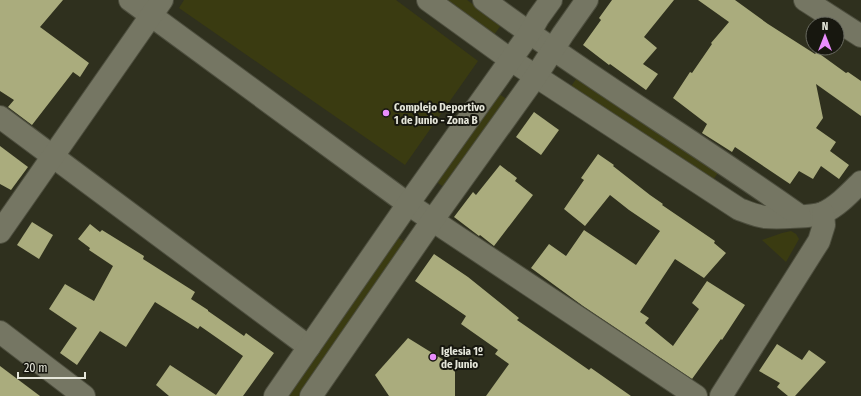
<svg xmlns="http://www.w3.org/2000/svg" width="861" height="396" font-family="'Fira Sans Condensed',sans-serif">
<rect width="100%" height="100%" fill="#2f301e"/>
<!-- green -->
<g fill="#3a3b11">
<path d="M184,0h212l82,61 -73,104 -226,-157z"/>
<path d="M448,0h19l34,25 -7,10z"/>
<path d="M576,79l144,91 -7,10 -143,-92z"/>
<path d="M497,93l10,6 -63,88 -9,-6z"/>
<path d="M791,231l5,3 3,5 -13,23 -24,-22 20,-7z"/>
<path d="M397,237l8,5 -106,154h-12z"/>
</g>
<!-- building -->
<g fill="#aaac7d">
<path d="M0,0h63l-23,27 49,36 -9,14 -7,-5 -41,53 -24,-18 6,-7 -14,-9z"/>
<path d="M612,0h62l-30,37 13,11 -14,16 15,10 -12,16 -36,-26 -1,1 -26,-20 18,-25 -2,-2z"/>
<path d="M698,0h37l33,24 47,30 2,-2 29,21 2,-1 13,9v35l-45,-32 7,34 -7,10 20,14 -6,9 19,14 -10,14 -18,-13 -8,13 -14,-8 -9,13 -55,-37 -3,5 -30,-19 5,-9 -34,-26 17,-26 2,1 20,-29 -1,-1 18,-21z"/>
<path d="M534,112l25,18 -18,25 -25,-18z"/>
<path d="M0,146l28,21 -17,23 -11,-6z"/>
<path d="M598,154l16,11 -1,1 37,29 13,9 -1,1 53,36 -1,2 12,10 -22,25 -29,-19 -35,53 9,6 -4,5 28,23 26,-37 -7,-6 15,-22 38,24 -23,35 -1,-1 -29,40 -109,-73 -52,-38 18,-24 17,12 18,-26 52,35 24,-34 -31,-21 -19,-15 -25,31 -21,-17 20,-29 -3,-2z"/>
<path d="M500,165l17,13 -2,3 18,14 -39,51 -14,-11 -1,1 -25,-19 19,-25 3,3z"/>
<path d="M32,222l21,13 -14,24 -22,-14z"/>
<path d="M90,224l10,8 2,-2 42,26 -1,3 52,33 -4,7 17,11v1l36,25 2,-3 28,20 -31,43h-74l-13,-11 14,-20 46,30 27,-39 -43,-30 -2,3 -43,-27 -29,45 -26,-16 -23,34 -17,-12 17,-25 -28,-19 16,-25 29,17 19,-35 -24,-16 1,-2 -12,-9z"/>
<path d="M434,254l34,23 51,41 -2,2 72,50 2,-2 40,28h-145l23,-32 -14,-10 3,-4 -37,-26 5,-8 -51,-35z"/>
<path d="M408,338l47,29v29h-66l-14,-21z"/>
<path d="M777,344l25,16 7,-10 17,12 -31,34h-7l-11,-9 3,-4 -21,-12z"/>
<path d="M0,366l40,30h-40z"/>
</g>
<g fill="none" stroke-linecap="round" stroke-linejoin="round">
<!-- minor casing -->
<g stroke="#4d4e3e" stroke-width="24">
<g id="minor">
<path d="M130,0l278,204 288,192"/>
<path d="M428,0l83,60 228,149c8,3 17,7 26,8 11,1 48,0 58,-4 15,-7 27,-20 38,-31"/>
<path d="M484,0c102,76 212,142 316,216"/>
<path d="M805,0l56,36"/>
<path d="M0,117l309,230"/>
<path d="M0,232l162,-232"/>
<path d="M0,332l84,64"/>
<path d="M275,396l133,-192 121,-170 9,-16 13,-18"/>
<path d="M311,396l121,-175 104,-145 27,-42 24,-34"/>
<path d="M721,396l98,-155 5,-16 -1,-12"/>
</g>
</g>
<!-- minor -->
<use href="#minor" stroke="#757663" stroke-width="22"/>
</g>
<!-- markers -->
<g fill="#ea8dfd" stroke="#17170f" stroke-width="1.5">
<circle cx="386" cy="113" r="4"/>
<circle cx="433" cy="357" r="4"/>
</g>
<g text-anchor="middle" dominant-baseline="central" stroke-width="4" stroke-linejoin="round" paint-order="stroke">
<!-- poi labels -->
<g font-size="11" font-weight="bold" fill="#e5e6da" stroke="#17170f" text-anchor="start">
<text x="394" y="107">Complejo Deportivo<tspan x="394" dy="13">1 de Junio - Zona B</tspan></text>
<text x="441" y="351">Iglesia 1º<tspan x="441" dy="13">de Junio</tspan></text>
</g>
</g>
<!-- north arrow -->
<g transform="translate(825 36)"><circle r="19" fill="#17170f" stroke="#696a60"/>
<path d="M0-3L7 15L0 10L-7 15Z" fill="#ea8dfd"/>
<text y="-6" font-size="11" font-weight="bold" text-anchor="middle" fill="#e5e6da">N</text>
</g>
<!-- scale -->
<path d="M18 372v6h67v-6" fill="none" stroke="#e5e6da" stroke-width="2"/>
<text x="24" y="372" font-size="12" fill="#e5e6da" stroke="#17170f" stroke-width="3" paint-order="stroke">20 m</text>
</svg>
